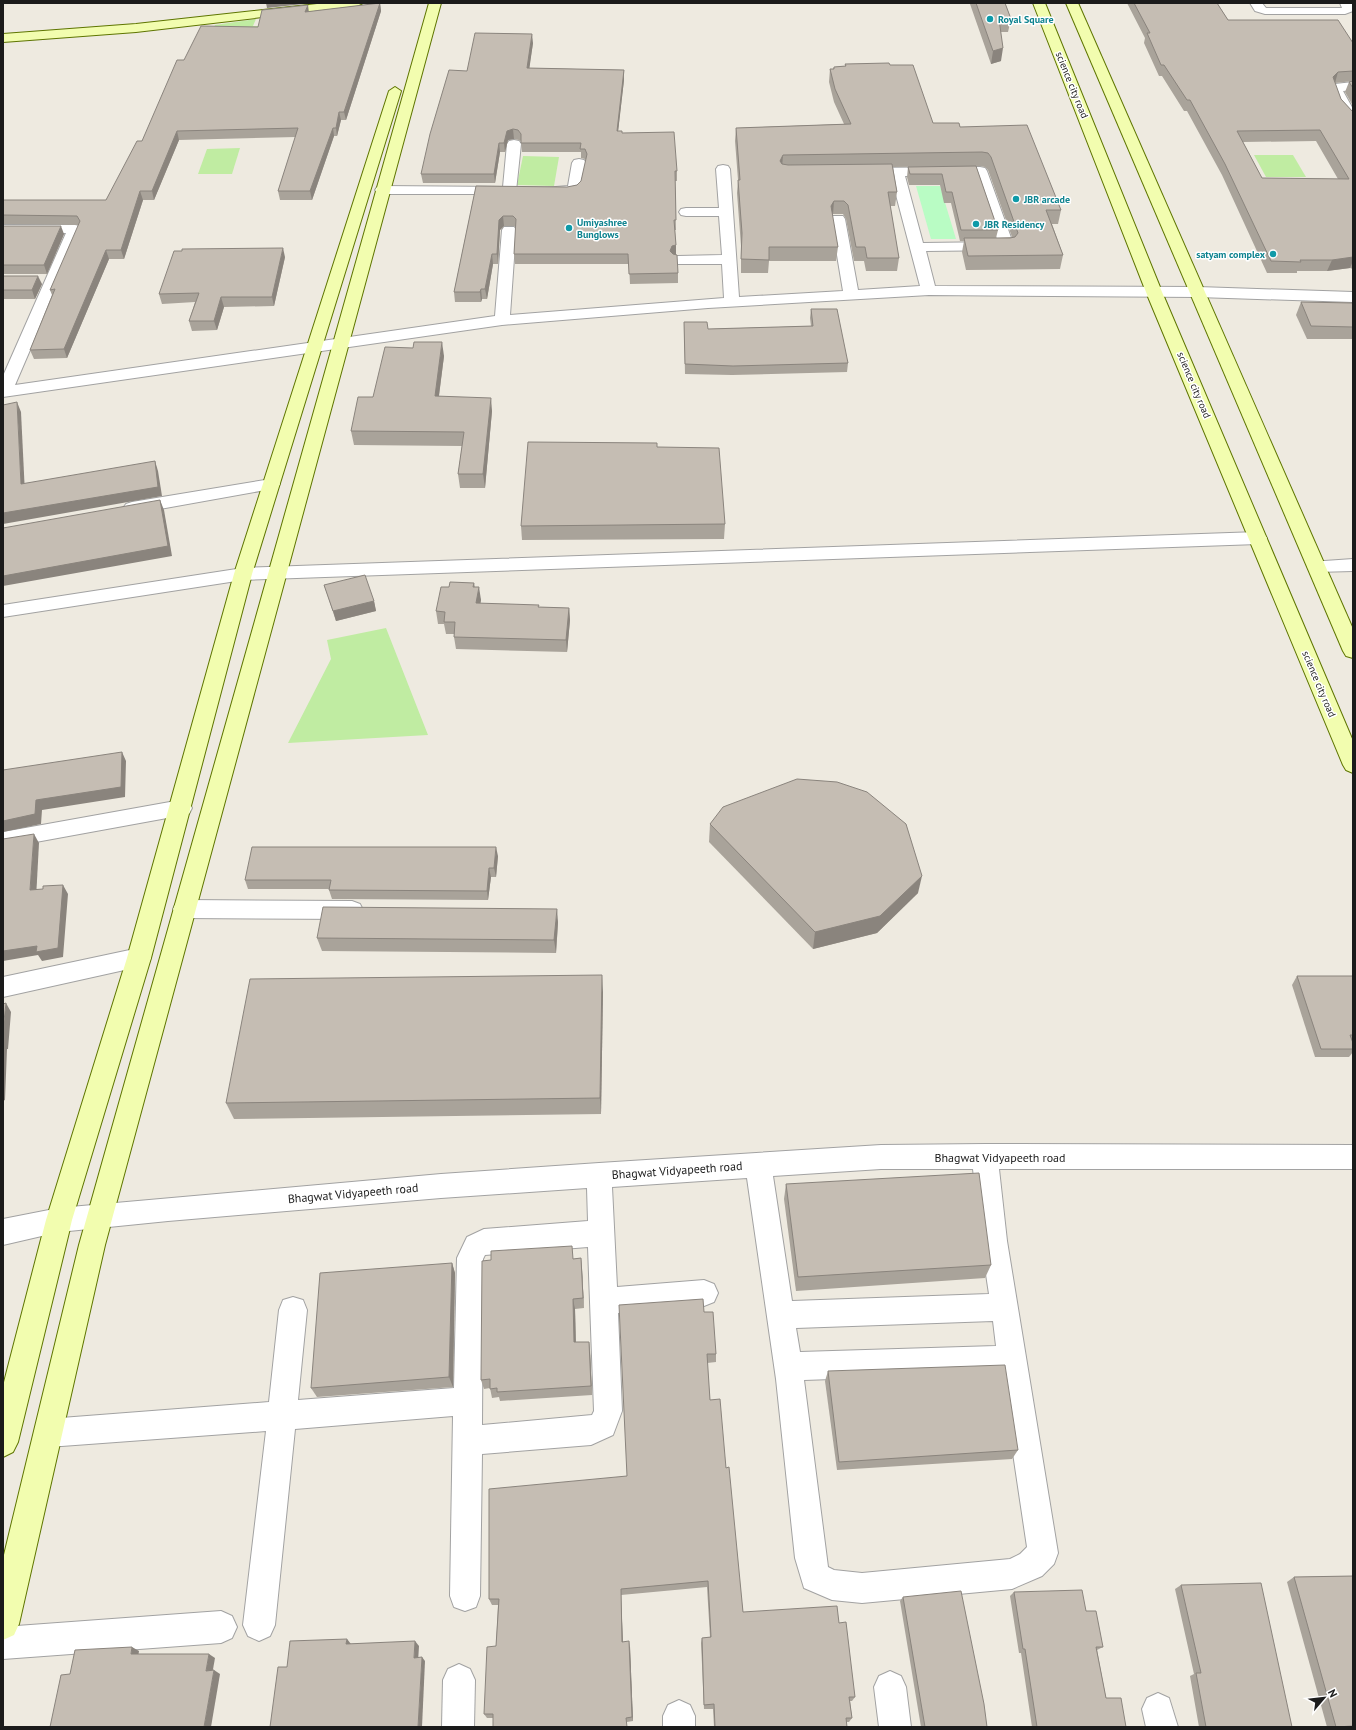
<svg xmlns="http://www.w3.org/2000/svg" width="1356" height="1730" font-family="'PT Sans',sans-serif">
<rect width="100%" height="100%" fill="#eeeae0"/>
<!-- grass -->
<g fill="#c0eca2">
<path d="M256,19l-3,7h17l-58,5 3,-6z"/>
<path d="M240,148l-8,26h-34l9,-25z"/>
<path d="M1254,155h39l13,22h-40z"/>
<path d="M523,156l36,1 -5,29 -37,-1z"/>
<path d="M386,628l42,107 -140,8 43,-84 -4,-19z"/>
</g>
<!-- park -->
<path fill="#b9fcc4" d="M916,186h24l16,53h-25z"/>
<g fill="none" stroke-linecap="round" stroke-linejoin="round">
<!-- street casing -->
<g stroke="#a2a2a2" stroke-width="2">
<g id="street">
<path d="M1250,3h12l4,5h76l-2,-5h12l1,8 -8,3h-80l-10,-3z"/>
<path d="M1353,82v8l-10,1 10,18v14c-9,-2 -21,-25 -23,-34l5,-5z"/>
<path d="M514,140l5,1 2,3 -5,47 -2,3h-132l-5,-1 -2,-3 2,-3 5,-1 121,1 4,-43 2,-3z"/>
<path d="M579,159l5,1 2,3 -4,24 -4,6 -34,1 -2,-3 2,-3 24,-2 4,-23 2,-3z"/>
<path d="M723,165l5,1 2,3 9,128 104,-6 -12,-72 2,-3h10l2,3 13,71 62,-4 -29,-110 -32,-1 -2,-3 2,-3 5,-1 116,-1 5,1 2,3 27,75 -2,3 -5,1 -81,1 9,35 263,1 155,5v10l-155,-5 -269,-2 -221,13 -206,17 -499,72v-21l63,-143h-63v-8h72l5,1 2,3 -67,156 480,-69 7,-86 2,-3h10l2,3 -6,85 214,-17 -2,-34h-44l-5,-1 -2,-3 2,-3 5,-1 44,-1 -3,-39h-33l-5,-1 -2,-3 2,-3 5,-1h33l-3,-39 2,-3zM975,175l23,67 -75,1 -18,-67z"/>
<path d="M271,479l6,1 3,4 -3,4 -145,26 -6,-2 -3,-4 3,-4 6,-2z"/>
<path d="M1258,532l6,2 3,4 -3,4 -6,2 -1015,36 -240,37v-12l240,-37z"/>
<path d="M1353,559v12l-37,1 -6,-2 -3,-4 3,-4z"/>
<path d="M181,800l8,2 3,6 -3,6 -186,34v-16z"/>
<path d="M184,900l168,1 8,3 3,6 -3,6 -8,3 -168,-1 -8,-3 -3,-6 3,-6z"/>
<path d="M139,948l8,3 4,7 -4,7 -144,32v-20z"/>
<path d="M985,1144l368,1v24h-354l8,72 51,312 -4,11 -12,12 -30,13 -150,14 -30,-3 -28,-12 -9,-30 -19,-179 -29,-201 -135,9 5,100 87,-7 10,4 4,9 -4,9 -10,4 -86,7 4,98 -9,24 -22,10 -109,9 -2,142 -4,11 -11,4 -11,-4 -4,-11 3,-180 -158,13 -20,196 -5,11 -11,5 -11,-5 -5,-11 23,-194 -218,16 -10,-4 -4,-10 4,-10 10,-4 221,-17 10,-92 4,-10 10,-3 10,3 4,10 -9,90 156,-12 3,-130 10,-21 17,-8 104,-8 -1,-33 -146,10 -273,23 -109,11 -56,13v-26l56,-11 382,-34 158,-11 282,-18zM881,1169h92l8,72 8,53 -197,7 -19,-125zM588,1247l6,164 -2,4 -110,10 1,-166 2,-4zM993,1321l3,25 -196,6 -4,-24zM1001,1373l26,174 -7,7 -10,5 -148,14 -28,-3 -6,-3 -24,-187z"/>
<path d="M221,1611l11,5 5,11 -5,11 -11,5 -218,16v-32z"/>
<path d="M459,1664l11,5 5,11 -1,47h-32l1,-47 5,-11z"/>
<path d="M890,1671l11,5 5,11 5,40h-32l-5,-40 5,-11z"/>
<path d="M1158,1693l11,5 9,29h-32l-4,-18 5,-11z"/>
<path d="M679,1700l11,5 5,11v11h-32v-11l5,-11z"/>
</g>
</g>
<!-- secondary casing -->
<g stroke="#5e7500" stroke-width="2">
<g id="secondary">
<path d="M326,3h37l-6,3 -221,26 -133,10v-8l133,-10z"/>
<path d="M429,3h12l-336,1242 -86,379 -5,11 -11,5v-81l76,-314z"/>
<path d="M1033,3h12l117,289 191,449v32l-7,-3 -3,-5 -197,-473z"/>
<path d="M1066,3h12l275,626v29l-7,-2 -3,-5z"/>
<path d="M395,87l6,4 -149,483 -101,384 -79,262 -54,222 -5,10 -10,5v-71l43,-166 81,-262 107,-384 155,-483z"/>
</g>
</g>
<!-- street -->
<use href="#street" fill="#fff" fill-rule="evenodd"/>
<!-- secondary -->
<use href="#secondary" fill="#f2fdaf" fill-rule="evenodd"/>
</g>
<!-- wall -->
<g fill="#a9a39a" fill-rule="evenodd">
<path d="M380,3l1,8 -35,109h-5l-4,16h-3l-22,64h-32l-2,-9 18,-54 -117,3 -25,60h-11l-19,59h-15l-42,99 -33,1 -4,-9 22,-55 -2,-5 29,-65 -76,-1v-24h103l36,-59 42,-81 74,-33 51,-15z"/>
<path d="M946,3h59l6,16 -3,13h-7v29l-10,3 -21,-60h-23z"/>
<path d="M1127,3h90l11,17 125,23v38l-18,2 6,16 12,13v157l-3,-1 -23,3h-30v2h-30l-45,-98 -35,-64h-3l-22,-35h-3l-15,-33 1,-5zM1316,141l22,38 -76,-1 -19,-36z"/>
<path d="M533,43l-4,25 95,2v10l-6,51 4,2 55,38v10h-2l1,49h-1l1,25 2,18v10l-48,1 -1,-20h-114l-1,-10 2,-26 -2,-2h-10l-4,4 -2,34h-5l-6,35h-5l-1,3h-26l-1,-10 22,-106 91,1 10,-2 4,-4 5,-21 -1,-1 -4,-1v-6h-59l-1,-11 -2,-1 -5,-1 -6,1 -3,12h-5l-5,31h-72l-2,-9 46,-103z"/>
<path d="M845,64l45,1 43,58 27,4 101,83 -3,14h-6l11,31 -3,14 -94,1 -4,-18 2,-11h-4l-9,-38h-7l-4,-18h-31l-2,-8 1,-10 68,-1 22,64 -2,8 16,-1 -24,-67 -3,-3 -5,-1 -87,1 4,25 -2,14h-5l9,52 -2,13h-31l-2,-10h-10l-8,-42 -3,-5h-10l-1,1 6,32 -2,14h-67l-1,12h-27v-27l-4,-53 1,-13 -3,-39 1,-13 108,-4 -10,-22 -5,-20 1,-13h3l1,-2 11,-1z"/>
<path d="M1353,81v25l-8,-14 4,-10z"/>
<path d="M3,226l61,8 -17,40h-44z"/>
<path d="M285,257l-11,49 -50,1 -7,23 -25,1 -3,-10 6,-19 -33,2 -3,-10z"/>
<path d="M3,276l39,8 -7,15h-32z"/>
<path d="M1301,302l52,1v36h-46l-11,-24z"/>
<path d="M811,309l37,54 -1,9 -115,3 -47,-1 -1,-52 24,7 103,-3 -1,-8z"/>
<path d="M444,356l-5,40 53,15 -7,77h-25l-2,-14 4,-28 -108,-1 -3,-14 22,-34z"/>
<path d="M657,447l68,77 -1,15 -202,1 -1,-14z"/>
<path d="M474,583l1,4 6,13 -1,4 59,3 30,1 1,12 -3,32 -111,-3 -2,-12v-3h-8l-2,-10h-6l-2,-13 13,-24z"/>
<path d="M324,585l50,16 2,10 -40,10z"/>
<path d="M710,824l208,69 -41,40 -64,16 -104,-107z"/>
<path d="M498,856l-2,21h-5l-3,23 -156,-1 -3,-9v-1h-81l-3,-9z"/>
<path d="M558,922l-2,31 -234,-2 -5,-13z"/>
<path d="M1297,976h56v76l-4,5h-34l-23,-72z"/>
<path d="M603,992l-2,122 -367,5 -8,-16z"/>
<path d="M786,1184l205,81 -6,13 -189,13 -12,-92z"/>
<path d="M581,1258l1,11 2,39 -9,1 1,33h13l1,9 2,44 -92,6 -1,-4 -7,1 -2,-10 -6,1 -3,-9 93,-121z"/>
<path d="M452,1263l3,10 -2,114 -136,10 -6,-9z"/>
<path d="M704,1312l12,42v8l-9,1 3,37 16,68 17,144 96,11 16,74 -3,4h-2l2,17 -3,4h-3l1,5h-133l-1,-18h-9l-3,-66 1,-5 8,-1 -3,-50 -86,8 2,47 7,5 3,74 -6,1 -134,-4h-6l-3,-4 12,-68 2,-41h-6l-3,-6 138,-123z"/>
<path d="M828,1371l190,79 -6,9 -175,11 -12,-89z"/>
<path d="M1353,1576v151h-26l-40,-145 7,-5z"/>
<path d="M1181,1585l111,142h-93l-9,-51 4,-2 -19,-85z"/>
<path d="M1014,1592l72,19 17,36 -6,3 9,48 20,29h-94l-11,-74h-2l-9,-57z"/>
<path d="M903,1597l84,130h-66l-21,-126z"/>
</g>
<!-- shaded-wall -->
<g fill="#8a847d">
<path d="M266,3h46l-45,5z"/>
<path d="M380,3l1,8 -35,109 -2,-8z"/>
<path d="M308,5l1,8 -4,-1z"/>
<path d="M532,34l1,9 -5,35 -1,-10z"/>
<path d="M1003,48l-2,13 -10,3 2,-13z"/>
<path d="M624,70v10l-7,61v-10z"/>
<path d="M1338,72l-3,11 -2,-6z"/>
<path d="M339,112l2,8 -4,16 -1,-8z"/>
<path d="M333,128l1,8 -22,64 -2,-9z"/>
<path d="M513,129l1,10 -6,1 -3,12 -1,-9 3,-12z"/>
<path d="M177,131l2,9 -25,60 -2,-9z"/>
<path d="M499,143l1,9 -5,31 -1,-9z"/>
<path d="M783,155l-1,13 -2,-7z"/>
<path d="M140,191l3,9 -19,59 -3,-9z"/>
<path d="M834,201l-1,13 -3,5 1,-13z"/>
<path d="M503,216l1,10 -4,4 -2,34 -1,-10 2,-34z"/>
<path d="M61,226l3,8 -17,40 -3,-9z"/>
<path d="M676,245v10l-6,6v-10l2,-5z"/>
<path d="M283,248l2,9 -11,49 -2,-9z"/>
<path d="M106,250l3,9 -42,99 -3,-9z"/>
<path d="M492,254l1,10 -6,35 -2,-10z"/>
<path d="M1353,257v4l-3,7 -23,3 5,-11z"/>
<path d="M38,276l4,8 -7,15 -3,-9z"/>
<path d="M481,289l1,10 -1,3 -1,-10z"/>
<path d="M221,297l3,10 -7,23 -3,-9z"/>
<path d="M442,342l2,14 -7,54 -2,-14z"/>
<path d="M491,398l1,13 -7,77 -2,-14z"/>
<path d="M17,402l4,10 4,82 -4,-10z"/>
<path d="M155,461l3,10 4,25 -159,28v-11z"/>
<path d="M160,500l4,10 8,46 -169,30v-10z"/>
<path d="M479,587l2,13 -3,16 -2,-13z"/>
<path d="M374,601l2,10 -40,10 -3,-10z"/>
<path d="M569,608l1,12 -3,32 -1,-12z"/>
<path d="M122,752l4,9 -1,36 -83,13 -1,14 -38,8v-11l33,-21z"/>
<path d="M34,834l5,9 -3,56 -6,-9z"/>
<path d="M496,847l2,9 -2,21 -2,-9z"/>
<path d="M489,868l2,9 -3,23 -1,-9z"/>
<path d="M922,876l-4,17 -41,40 -64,16 2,-17z"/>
<path d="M63,885l5,9 -5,63 -21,4 -4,-6 -35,6v-10z"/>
<path d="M557,909l1,13 -2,31 -2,-13z"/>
<path d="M602,975l1,17 -2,122 -1,-16z"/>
<path d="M6,1003l5,9 -3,37h-1l-2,51 -2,1v-71z"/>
<path d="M581,1258l1,11 2,39 -1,-10z"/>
<path d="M452,1263l3,10 -2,114 -4,-10z"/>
<path d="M573,1299l2,10 1,43 -2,-10z"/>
<path d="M589,1342l1,9 2,44 -1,-9z"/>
<path d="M621,1589v6l2,52 -1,-5z"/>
<path d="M347,1639l4,5h-5z"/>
<path d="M415,1641l4,5 -1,16 -4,-4z"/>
<path d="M629,1641l1,6 3,74 -1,-4z"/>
<path d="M132,1647l7,4 -1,7 -7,-4z"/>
<path d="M209,1654l6,4 -3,17 -6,-4z"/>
<path d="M422,1657l3,4 -3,66h-4z"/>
<path d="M214,1670l6,4 -9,53h-7z"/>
</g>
<!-- building -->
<g fill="#c5bdb3" stroke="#8a847d" fill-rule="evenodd">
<path d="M380,3l-36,109h-5l-3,16h-3l-23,63h-32l20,-63 -121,3 -25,60h-12l-19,59h-15l-42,99 -34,1 25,-61 -5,1 30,-69 -3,-5 -74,-1v-15h103l31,-59h5l35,-81h7l17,-34 57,1 4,-17 46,-5 -3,7z"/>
<path d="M976,3h29l6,16h-12l4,29 -10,3z"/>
<path d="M1134,3h83l11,17h110l15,23v28l-15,1 -5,5 8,22 12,13v145l-21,3h-32l1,2 -30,-1 -46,-97 -35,-64h-3l-23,-35h-3l-14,-32h3zM1320,130l29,49 -87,-1 -25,-47z"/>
<path d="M475,33l57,1 -5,34 97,2 -7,61h5v2l52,-1 3,39h-2l1,49h-2l2,25 -4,1 -2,5 3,3 4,1 1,18 -49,1 -1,-20h-114l2,-35 -3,-3h-10l-4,4 -2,34h-5l-7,35h-4l-1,3h-26l22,-106 91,1 10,-2 4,-4 6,-27 -2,-5h-5l1,-6h-60v-9l-3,-4 -5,-1 -6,2 -3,12h-5l-5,31h-73l9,-40 19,-64 18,1z"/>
<path d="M889,63l1,2h23l20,58h26l1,4 67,-2 34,85h-15l17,45 -95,1 -4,-18h46l5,-1 3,-4 -27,-76 -3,-4 -6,-1 -199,3 -3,6 2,3 6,1 104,-1 5,28h-9l11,66h-32l-2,-11h-9l-8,-42 -4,-4h-10l-3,5 7,41h-69v13l-28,-1 1,-26 -4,-53h2l-4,-52 115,-4 -16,-35 -5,-20h4v-2l12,-1 -1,-2z"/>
<path d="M1353,81v7l-4,-6z"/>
<path d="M976,166l22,64h-37l-9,-38h-6l-4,-18h-32l-2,-7z"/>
<path d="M3,226h58l-17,39h-41z"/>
<path d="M283,248l-11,49h-51l-7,24h-25l10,-28 -40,1 15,-43h8v-2z"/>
<path d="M3,276h35l-6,14h-29z"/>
<path d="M1301,302l52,1v24l-42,-1z"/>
<path d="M811,309h26l11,54 -115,3 -48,-2 -1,-42h23l1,7 105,-3z"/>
<path d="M414,342h28l-7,54 56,2 -8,76h-25l6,-42 -113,-1 7,-34h15l12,-50 28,1z"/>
<path d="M17,402l4,82 134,-23 3,26 -155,26v-108z"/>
<path d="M528,442l129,1v4l62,1 6,76 -204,2z"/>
<path d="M160,500l8,46 -165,30v-48z"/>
<path d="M365,575l9,26 -41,10 -9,-26z"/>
<path d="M450,582l24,1 -1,4h6l-3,16 63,2 -1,2 31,1 -3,32 -112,-3 1,-15h-11l1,-10 -9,-1 5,-24h8z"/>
<path d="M122,752l-1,35 -85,13 -1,14 -32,7v-51z"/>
<path d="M797,779l40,3 30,10 39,32 16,52 -42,40 -65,16 -105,-108 13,-17z"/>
<path d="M34,834l-4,56 13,-1v-3l20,-1 -5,63 -22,4 1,-6 -34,5v-112z"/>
<path d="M252,847h244l-2,21h-5l-2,23 -158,-1 2,-10h-86z"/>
<path d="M323,907l234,2 -3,31 -237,-2z"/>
<path d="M602,975l-2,123 -374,5 24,-124z"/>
<path d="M1297,976h56v59h-3l3,8v6h-32z"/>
<path d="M6,1003l-3,27v-26z"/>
<path d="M979,1173l12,92 -193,12 -12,-93z"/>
<path d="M572,1246l1,13 8,-1 2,40 -10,1 1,43h15l2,44 -94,6v-4l-7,1v-10l-9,1 1,-119 9,-1v-9z"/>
<path d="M452,1263l-3,114 -138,11 9,-115z"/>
<path d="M703,1299l1,13h9l3,42h-9l3,46 10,-1 6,69 3,-1 14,145 94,-6 2,17 7,-1 9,75h-6l3,21h-6l1,9h-132l-1,-23 -10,1 -2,-67 9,-1 -3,-56 -87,8 1,53 7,-1 3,76 -6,1 1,9h-134v-13h-9l3,-67 9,-1 3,-47h-10v-110l138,-13 -8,-171z"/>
<path d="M1005,1365l13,85 -179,12 -11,-91z"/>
<path d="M1353,1576v150l-17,1 -42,-150z"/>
<path d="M1261,1583l31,144h-86l-10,-54h5l-20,-88z"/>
<path d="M1082,1590l4,21h10l7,36h-7l10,51h15l5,29h-89l-12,-78h-2l-9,-57z"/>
<path d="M961,1591l23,113 3,23h-62l-22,-130z"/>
<path d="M347,1639l-1,5 69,-3 -1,17 8,-1 -4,70h-148l8,-60h9l3,-26z"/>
<path d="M132,1647l-1,7h78l-3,17 8,-1 -10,57h-154l11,-52 9,-1 5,-24z"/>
</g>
<!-- markers -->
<g fill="#0f9aa8" stroke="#fff" stroke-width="1.5">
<circle cx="990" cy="19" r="4"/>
<circle cx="1016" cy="199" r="4"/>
<circle cx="976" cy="224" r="4"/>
<circle cx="569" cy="228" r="4"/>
<circle cx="1273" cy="254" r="4"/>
</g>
<g text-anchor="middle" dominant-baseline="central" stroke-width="3" stroke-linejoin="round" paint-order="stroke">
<!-- far-culture labels -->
<g font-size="10" font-weight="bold" fill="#0d838f" stroke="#fff" text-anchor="start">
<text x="998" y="19">Royal Square</text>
<text x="1024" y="199">JBR arcade</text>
<text x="577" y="222">Umiyashree<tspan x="577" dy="12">Bunglows</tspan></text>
<text x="984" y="224">JBR Residency</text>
<text x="1265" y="254" text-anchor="end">satyam complex</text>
</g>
<!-- far-street labels -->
<g font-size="10" fill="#1b1b1b" stroke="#fff">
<text transform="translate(1072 85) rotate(68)">science city road</text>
<text transform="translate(1194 385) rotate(67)">science city road</text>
<text transform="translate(1319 684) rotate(67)">science city road</text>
</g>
<!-- street labels -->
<g font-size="12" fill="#1b1b1b" stroke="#fff">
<text x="1000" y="1157">Bhagwat Vidyapeeth road</text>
<text transform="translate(677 1170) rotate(-4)">Bhagwat Vidyapeeth road</text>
<text transform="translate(353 1193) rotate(-5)">Bhagwat Vidyapeeth road</text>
</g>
</g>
<!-- border -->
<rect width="1356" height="1730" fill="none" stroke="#1b1b1b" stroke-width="8"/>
<!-- north arrow -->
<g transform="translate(1324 1698) rotate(62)" stroke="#ffffff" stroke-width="3" paint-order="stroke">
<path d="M0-3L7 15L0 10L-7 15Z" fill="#1b1b1b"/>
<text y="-6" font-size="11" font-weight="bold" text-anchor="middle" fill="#1b1b1b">N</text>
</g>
</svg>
